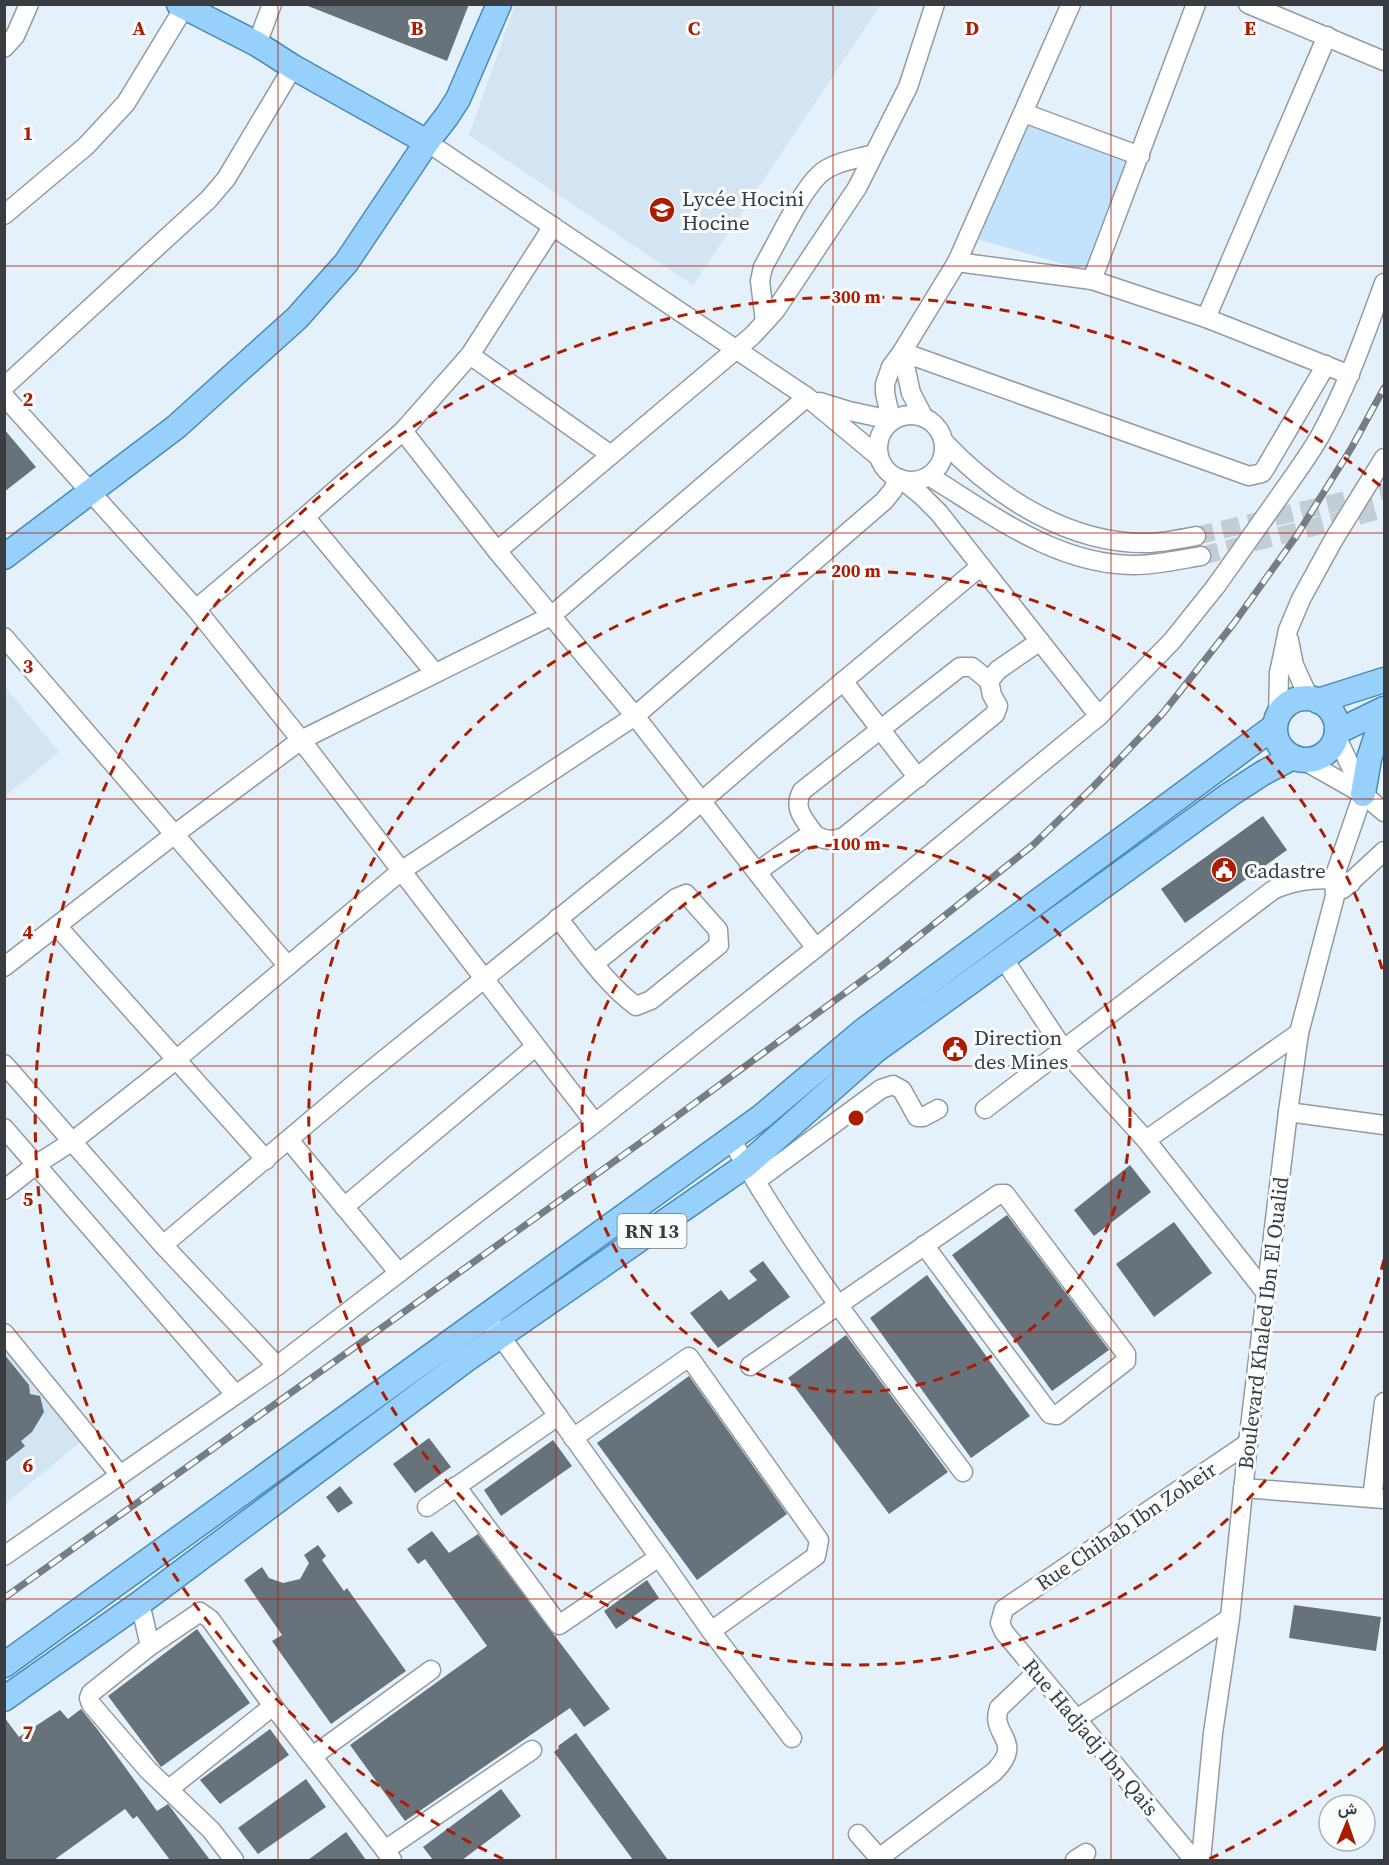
<svg xmlns="http://www.w3.org/2000/svg" width="1389" height="1865" font-family="'Source Serif 4',Vazirmatn,serif">
<rect width="100%" height="100%" fill="#e5f1fa"/>
<!-- built -->
<g fill="#d3e5f2">
<path d="M515,5v-1l365,1 -187,280 -224,-150z"/>
<path d="M5,687l54,65 -54,44h-1z"/>
<path d="M4,1350l77,92 -76,62h-1z"/>
</g>
<!-- green -->
<path fill="#c3e3fd" d="M1025,123l107,41 -42,108 -116,-34z"/>
<!-- building -->
<g fill="#68727a">
<path d="M303,4h166l-22,57z"/>
<path d="M4,429l32,38 -32,25z"/>
<path d="M1263,816l24,34 -102,73 -24,-34z"/>
<path d="M1130,1165l21,27 -57,44 -20,-26z"/>
<path d="M1007,1215l102,135 -57,41 -100,-136z"/>
<path d="M1174,1222l38,51 -58,44 -38,-53z"/>
<path d="M763,1261l27,36 -72,51 -28,-35 31,-23 8,10 28,-20 -8,-9z"/>
<path d="M927,1275l103,141 -59,42 -101,-140z"/>
<path d="M846,1335l102,137 -59,42 -101,-136z"/>
<path d="M4,1354l25,31 1,9 10,2 4,16 -12,20 -11,9 4,5 -21,17z"/>
<path d="M689,1376l98,138 -90,66 -100,-137z"/>
<path d="M429,1438l22,29 -36,26 -22,-29z"/>
<path d="M553,1440l19,26 -71,50 -17,-26z"/>
<path d="M340,1486l13,17 -15,10 -12,-16z"/>
<path d="M432,1531l17,22 29,-19 132,175 -26,18 -14,-19 -165,113 -55,-76 137,-99 -62,-87 -7,5 -11,-15z"/>
<path d="M318,1545l8,11 -4,4 22,31 3,-3 59,83 -75,53 -59,-83 10,-6 -38,-55 18,-13 7,11 14,5 17,-4 9,-16 -5,-8z"/>
<path d="M647,1580l12,18 -43,31 -12,-18z"/>
<path d="M1294,1605l87,12 -5,34 -87,-13z"/>
<path d="M197,1629l53,74 -89,64 -53,-71z"/>
<path d="M81,1709l17,21 59,81 11,-7 42,56h-40l-33,-44 -4,3 -8,-10 -71,51h-50v-143l15,20 41,-27 8,9z"/>
<path d="M270,1729l19,26 -69,49 -20,-24z"/>
<path d="M576,1733l92,127h-35l-79,-108 5,-4 -1,-2z"/>
<path d="M306,1779l20,28 -68,47 -20,-26z"/>
<path d="M501,1789l20,27 -59,44h-29l-10,-13z"/>
<path d="M346,1832l20,28h-58z"/>
</g>
<g fill="none" stroke-linecap="round" stroke-linejoin="round">
<!-- minor-tunnel -->
<g stroke="#c3cdd5" stroke-width="18" stroke-dasharray="18 9" stroke-linecap="butt">
<path d="M1196,536l188,-45"/>
<path d="M1201,556l183,-47"/>
</g>
<!-- minor casing -->
<g stroke="#919ba3" stroke-width="21">
<g id="minor">
<path d="M1248,4l136,57"/>
<path d="M257,44l15,-40"/>
<path d="M4,48l11,-12 14,-32"/>
<path d="M1024,113l116,43"/>
<path d="M427,142l380,255 72,60"/>
<path d="M4,215l82,-69 40,-43 59,-97"/>
<path d="M957,262l135,18 114,38 144,57"/>
<path d="M1092,280l104,-276"/>
<path d="M1206,318l121,-282"/>
<path d="M765,322l-5,-41 3,-14c14,-24 38,-76 57,-93 13,-12 37,-15 53,-20"/>
<path d="M902,352l347,124 13,-3 4,-6 60,-102"/>
<path d="M902,352l9,41 12,23"/>
<path d="M470,355l141,100"/>
<path d="M4,387l204,-187 18,-21 67,-112"/>
<path d="M4,396l192,213 105,131 294,383"/>
<path d="M820,402l29,9 42,9"/>
<circle cx="911" cy="448" r="33"/>
<path d="M894,418l-5,-7 -4,-18v-9l6,-17 11,-15 55,-90 114,-258"/>
<path d="M403,431l94,120 138,165 181,232"/>
<path d="M944,442c53,56 127,103 206,101 16,-1 31,-4 46,-7"/>
<path d="M929,476c64,39 126,88 204,89 23,0 45,-5 68,-9"/>
<path d="M901,479l20,16 18,18 160,203"/>
<path d="M1279,497c14,-20 29,-40 41,-61 27,-49 45,-101 64,-153"/>
<path d="M305,517l130,156"/>
<path d="M497,551l255,-215 23,-25 82,-123 51,-101 27,-83"/>
<path d="M196,609l109,-92 98,-86 67,-76 83,-129"/>
<path d="M4,637l284,329"/>
<path d="M1289,640l5,25 15,33"/>
<path d="M843,681l75,97"/>
<path d="M1278,717l1,-44 9,-43 13,-31 33,-60 50,-81"/>
<path d="M1336,736l27,56"/>
<path d="M1303,760l60,34 21,18"/>
<path d="M815,835c-10,-15 -23,-26 -13,-44l158,-124h12l17,14"/>
<path d="M757,872l46,-33 12,-4c11,6 17,6 29,2l151,-123 3,-8 -6,-11 -3,-14 9,-11 42,-29"/>
<path d="M1343,889l41,-38"/>
<path d="M558,918c24,30 47,65 78,88l15,-6 68,-55 -1,-15 -32,-36 -10,4 -81,65"/>
<path d="M57,926l209,234"/>
<path d="M1003,958l61,92 82,90 120,153"/>
<path d="M4,967l171,-133 126,-94 250,-124 256,-219"/>
<path d="M4,1064l159,181 114,121"/>
<path d="M985,1109l288,-219c23,-11 54,-14 78,-7"/>
<path d="M1288,1112l96,13"/>
<path d="M4,1128l231,266"/>
<path d="M731,1139c66,118 151,225 232,333"/>
<path d="M289,1140l110,133"/>
<path d="M1146,1140l153,-107"/>
<path d="M756,1181l125,-92 12,-4 9,5 15,27h6l15,-8"/>
<path d="M4,1190l33,-26 36,-23 104,-82 224,-188 234,-155 249,-215 9,-11 5,-12"/>
<path d="M344,1207l191,-160"/>
<path d="M163,1245l196,-165 314,-254 88,-76 220,-184"/>
<path d="M486,1316l72,100"/>
<path d="M4,1333l116,142"/>
<path d="M750,1366l249,-172h6l121,160v7l-69,54 -7,-1 -126,-169"/>
<path d="M573,1438l116,-81 130,183 -3,16 -105,75"/>
<path d="M1243,1488l141,11"/>
<path d="M1372,1498l12,-96"/>
<path d="M427,1507l131,-91 101,141 -100,68 -103,-139"/>
<path d="M4,1556l273,-190 318,-243 221,-175 283,-232 73,-75 44,-55"/>
<path d="M659,1557l52,74 81,107"/>
<path d="M140,1603l10,43 50,-34 10,7 63,87 112,144 7,10"/>
<path d="M150,1646l-59,47 -2,5 2,6 57,66 63,60 23,30"/>
<path d="M1078,1718l152,-100"/>
<path d="M313,1756l118,-86"/>
<path d="M169,1789l104,-83"/>
<path d="M858,1834l23,26"/>
<path d="M385,1850l147,-100"/>
<path d="M879,1858l115,-86c32,-32 -5,-36 5,-64l37,-35"/>
<path d="M1075,1860l11,-7"/>
<path d="M1194,1860l-190,-228 -4,-9 4,-14 244,-166"/>
<path d="M1201,1860l12,-127 17,-115 18,-175 40,-331 11,-79 36,-137 -1,-18 29,-84"/>
</g>
</g>
<!-- major casing -->
<g stroke="#498ab8" stroke-width="27">
<g id="major">
<path d="M179,4l78,40 36,23 134,75"/>
<path d="M4,557l172,-130 121,-109 49,-55 81,-121 20,-26 11,-17 41,-95"/>
<circle cx="1306" cy="729" r="31"/>
<path d="M1318,701l66,-21"/>
<path d="M1337,732l47,-23"/>
<path d="M1363,794l6,-35 15,-46"/>
<path d="M4,1665l757,-548 102,-86 412,-305"/>
<path d="M4,1699l136,-96 327,-244 278,-193 131,-116 353,-255 34,-22 30,-16"/>
</g>
</g>
<!-- minor -->
<use href="#minor" stroke="#fff" stroke-width="18"/>
<!-- major -->
<use href="#major" stroke="#97d1fb" stroke-width="24"/>
<!-- rail casing -->
<g stroke="#767d83" stroke-width="7">
<path id="rail" d="M4,1598l650,-465 225,-165 154,-123 60,-58 70,-74 71,-90 63,-88 55,-88 32,-59"/>
</g>
<!-- rail -->
<use href="#rail" stroke="#fafdfe" stroke-width="4.5" stroke-dasharray="14" stroke-linecap="butt"/>
<!-- minor-bridge casing -->
<g stroke="#919ba3" stroke-width="21" stroke-linecap="butt">
<path id="minor-bridge" d="M1216,586l63,-89"/>
</g>
<!-- minor-bridge -->
<use href="#minor-bridge" stroke="#fff" stroke-width="18"/>
</g>
<!-- grid -->
<path fill="none" stroke="#ab1c00" stroke-width="1.5" stroke-opacity="0.55" d="M278,4v1856M556,4v1856M833,4v1856M1111,4v1856M4,266h1380M4,533h1380M4,799h1380M4,1066h1380M4,1332h1380M4,1599h1380"/>
<!-- distance rings -->
<g fill="none" stroke="#ab1c00" stroke-width="3" stroke-dasharray="10 8">
<circle cx="856" cy="1118" r="274"/>
<path d="M1384 1260A547 547 0 1 1 1384 976"/>
<path d="M1384 1747A821 821 0 0 1 1209 1859M503 1859A821 821 0 1 1 1384 489"/>
</g>
<!-- icons -->
<defs>
<g id="school-disc" transform="scale(1.35)"><circle r="9.5" fill="#ab1c00" stroke="#fafdfe"/><path d="M0-5L7-2L0 1L-7-2ZM-4 1L0 2.5L4 1V4Q0 6-4 4Z" fill="#fff"/></g>
<g id="civic-disc" transform="scale(1.35)"><circle r="9.5" fill="#ab1c00" stroke="#fafdfe"/><path d="M-.6-6.5H3V-4.5H.6V-3L4-1V1h2V6H-6V1h2V-1L-.6-3ZM-1.2 2.5V6h2.4V2.5Z" fill="#fff"/></g>
</defs>
<g fill-rule="evenodd">
<use href="#school-disc" x="662" y="210"/>
<use href="#civic-disc" x="1224" y="870"/>
<use href="#civic-disc" x="955" y="1049"/>
</g>
<g text-anchor="middle" dominant-baseline="central" stroke-width="6" stroke-linejoin="round" paint-order="stroke">
<!-- shield labels -->
<rect fill="#fafdfe" stroke="#73777a" stroke-width="1.5" x="617.5" y="1214" width="69" height="34" rx="4.5"/>
<g font-size="20" font-weight="bold" fill="#393d41">
<text x="652" y="1231">RN 13</text>
</g>
<!-- poi labels -->
<g font-size="21" fill="#393d41" stroke="#fafdfe" text-anchor="start">
<text x="682" y="198">Lycée Hocini<tspan x="682" dy="24">Hocine</tspan></text>
<text x="1244" y="870">Cadastre</text>
<text x="974" y="1037">Direction<tspan x="974" dy="24">des Mines</tspan></text>
</g>
<!-- street labels -->
<g font-size="21" fill="#393d41" stroke="#fafdfe">
<text transform="translate(1263 1323) rotate(-83)">Boulevard Khaled Ibn El Oualid</text>
<text transform="translate(1126 1526) rotate(-34)">Rue Chihab Ibn Zoheir</text>
<text transform="translate(1091 1737) rotate(50)">Rue Hadjadj Ibn Qais</text>
</g>
</g>
<g font-size="20" text-anchor="middle" font-weight="bold" fill="#ab1c00" stroke="#fafdfe" stroke-width="6" stroke-linejoin="round" paint-order="stroke">
<text x="139" y="35">A</text>
<text x="417" y="35">B</text>
<text x="694" y="35">C</text>
<text x="972" y="35">D</text>
<text x="1250" y="35">E</text>
<text x="28" y="140">1</text>
<text x="28" y="406">2</text>
<text x="28" y="673">3</text>
<text x="28" y="939">4</text>
<text x="28" y="1206">5</text>
<text x="28" y="1472">6</text>
<text x="28" y="1739">7</text>
</g>
<circle cx="856" cy="1118" r="9" fill="#ab1c00" stroke="#fafdfe" stroke-width="3"/>
<g font-size="18" text-anchor="middle" font-weight="bold" fill="#ab1c00" stroke="#fafdfe" stroke-width="6" stroke-linejoin="round" paint-order="stroke">
<text x="856" y="303">300 m</text>
<text x="856" y="577">200 m</text>
<text x="856" y="850">100 m</text>
</g>
<!-- border -->
<rect width="1389" height="1865" fill="none" stroke="#393d41" stroke-width="12"/>
<!-- north arrow -->
<g transform="translate(1347 1823) rotate(2)"><circle r="28" fill="#fafdfe" stroke="#adb0b2" stroke-width="1.5"/>
<path d="M0-4.5L10 22L0 15L-10 22Z" fill="#ab1c00"/>
<text y="-9" font-size="16" font-weight="bold" text-anchor="middle" fill="#393d41">ش</text>
</g>
</svg>
